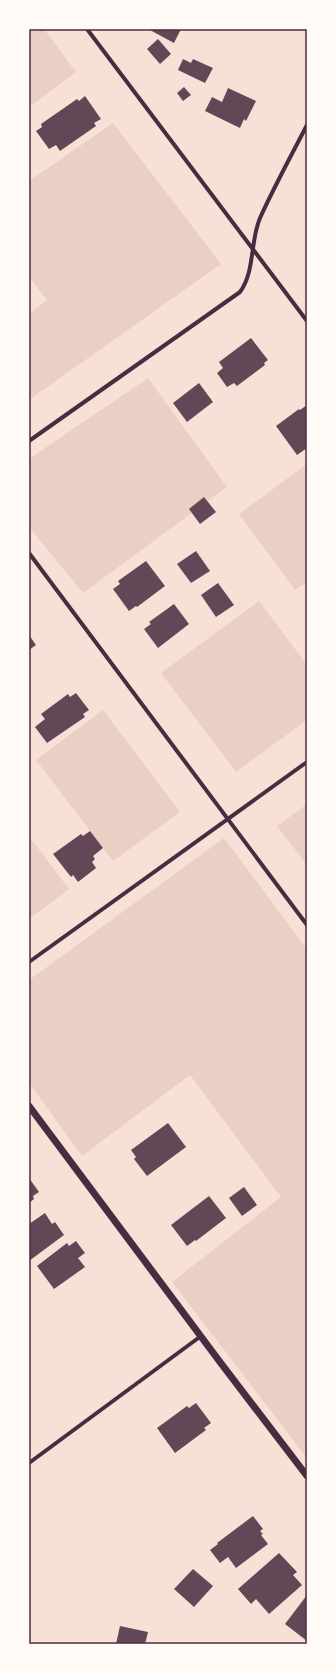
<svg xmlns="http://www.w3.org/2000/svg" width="336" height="1673" font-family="'IBM Plex Sans',sans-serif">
<rect width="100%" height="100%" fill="#f7e1d7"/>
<!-- green -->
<g fill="#ebcfc5">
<path d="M29,29h15l32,43 -47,35z"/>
<path d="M113,123l108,141 -192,136v-86l18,-14 -18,-23v-96z"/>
<path d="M148,378l79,109 -144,106 -54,-66v-68z"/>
<path d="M307,464v118l-12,8 -56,-76z"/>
<path d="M259,601l48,64v55l-71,52 -75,-99z"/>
<path d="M103,710l77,102 -67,49 -77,-101z"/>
<path d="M307,804v61l-30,-39z"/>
<path d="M29,836l40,53 -40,30z"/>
<path d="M224,838l83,111v509l-135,-176 109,-85 -91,-122 -108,81 -53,-73v-103z"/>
</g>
<!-- building -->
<g fill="#644757">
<path d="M150,29h31l-7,14 -24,-13z"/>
<path d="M158,39l13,15 -11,10 -13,-15z"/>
<path d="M183,59l8,4 2,-4 20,9 -8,15 -27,-13z"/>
<path d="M184,87l7,8 -8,6 -6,-8z"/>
<path d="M228,88l28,13 -10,20 -2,-2 -4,9 -35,-17 7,-14 10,5z"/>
<path d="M85,96l16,23 -7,4 2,3 -36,25 -4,-6 -7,4 -13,-18 6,-4 -1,-3 36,-25 2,2z"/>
<path d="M251,338l17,22 -4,3 1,2 -28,21 -3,-3 -7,4 -10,-14 6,-5 -4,-6z"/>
<path d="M199,383l14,19 -26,20 -14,-19z"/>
<path d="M307,405v43l-10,7 -21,-29 23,-17 1,1z"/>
<path d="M204,497l12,15 -16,12 -11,-15z"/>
<path d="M196,551l14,20 -19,12 -14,-19z"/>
<path d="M146,561l19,25 -28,21 -1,-1 -7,5 -16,-22 7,-5 -2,-3z"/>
<path d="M218,583l16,22 -18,12 -15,-22z"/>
<path d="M174,604l15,20 -31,24 -14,-19 7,-5 -2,-2z"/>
<path d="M29,635l7,10 -7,5z"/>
<path d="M76,693l13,17 -6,4 2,3 -38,26 -12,-16 10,-8 -4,-5 27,-20 2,3z"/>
<path d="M90,831l13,17 -10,8 2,3 -3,3 4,6 -18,14 -5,-7 -2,2 -18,-23 28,-20 2,2z"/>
<path d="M168,1123l18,24 -39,29 -13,-17 2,-2 -5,-7z"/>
<path d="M29,1178l10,14 -6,4 1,3 -5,4z"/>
<path d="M244,1187l13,18 -15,11 -13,-18z"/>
<path d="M209,1196l17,22 -30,23 -1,-1 -8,6 -16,-21z"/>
<path d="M45,1213l7,11 3,-2 9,13 -35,26v-37z"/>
<path d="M76,1241l9,12 -7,5 7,9 -31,22 -17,-23 30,-23 2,3z"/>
<path d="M196,1403l15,20 -7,5 2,2 -31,23 -18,-25 30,-22 2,2z"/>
<path d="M253,1516l10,13 -3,2 3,3 -2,1 7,9 -32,24 -8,-11 -8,6 -10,-13 8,-6 -1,-1z"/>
<path d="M279,1553l18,19 -4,3 9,10 -33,29 -13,-15 -5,5 -13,-15z"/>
<path d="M193,1569l20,17 -19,21 -20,-18z"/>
<path d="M307,1595v46l-22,-17z"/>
<path d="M120,1626l28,6 -3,12h-29z"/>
</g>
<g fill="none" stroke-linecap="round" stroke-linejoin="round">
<!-- minor -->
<g stroke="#4a2c40" stroke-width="4">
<path d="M87,29l220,292"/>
<path d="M29,441l211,-149c15,-20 10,-51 20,-74 14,-31 31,-62 47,-93"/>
<path d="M29,553l278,372"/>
<path d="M29,962l278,-200"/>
<path d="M29,1463l172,-127"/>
</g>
<!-- tertiary -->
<path stroke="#4a2c40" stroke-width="7" d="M29,1106l191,256 87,114"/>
</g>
<!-- border -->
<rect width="336" height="1673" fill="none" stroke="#fffaf5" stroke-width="60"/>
<rect x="30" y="30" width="276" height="1613" fill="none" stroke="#4a2c40" stroke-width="1.5"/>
</svg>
